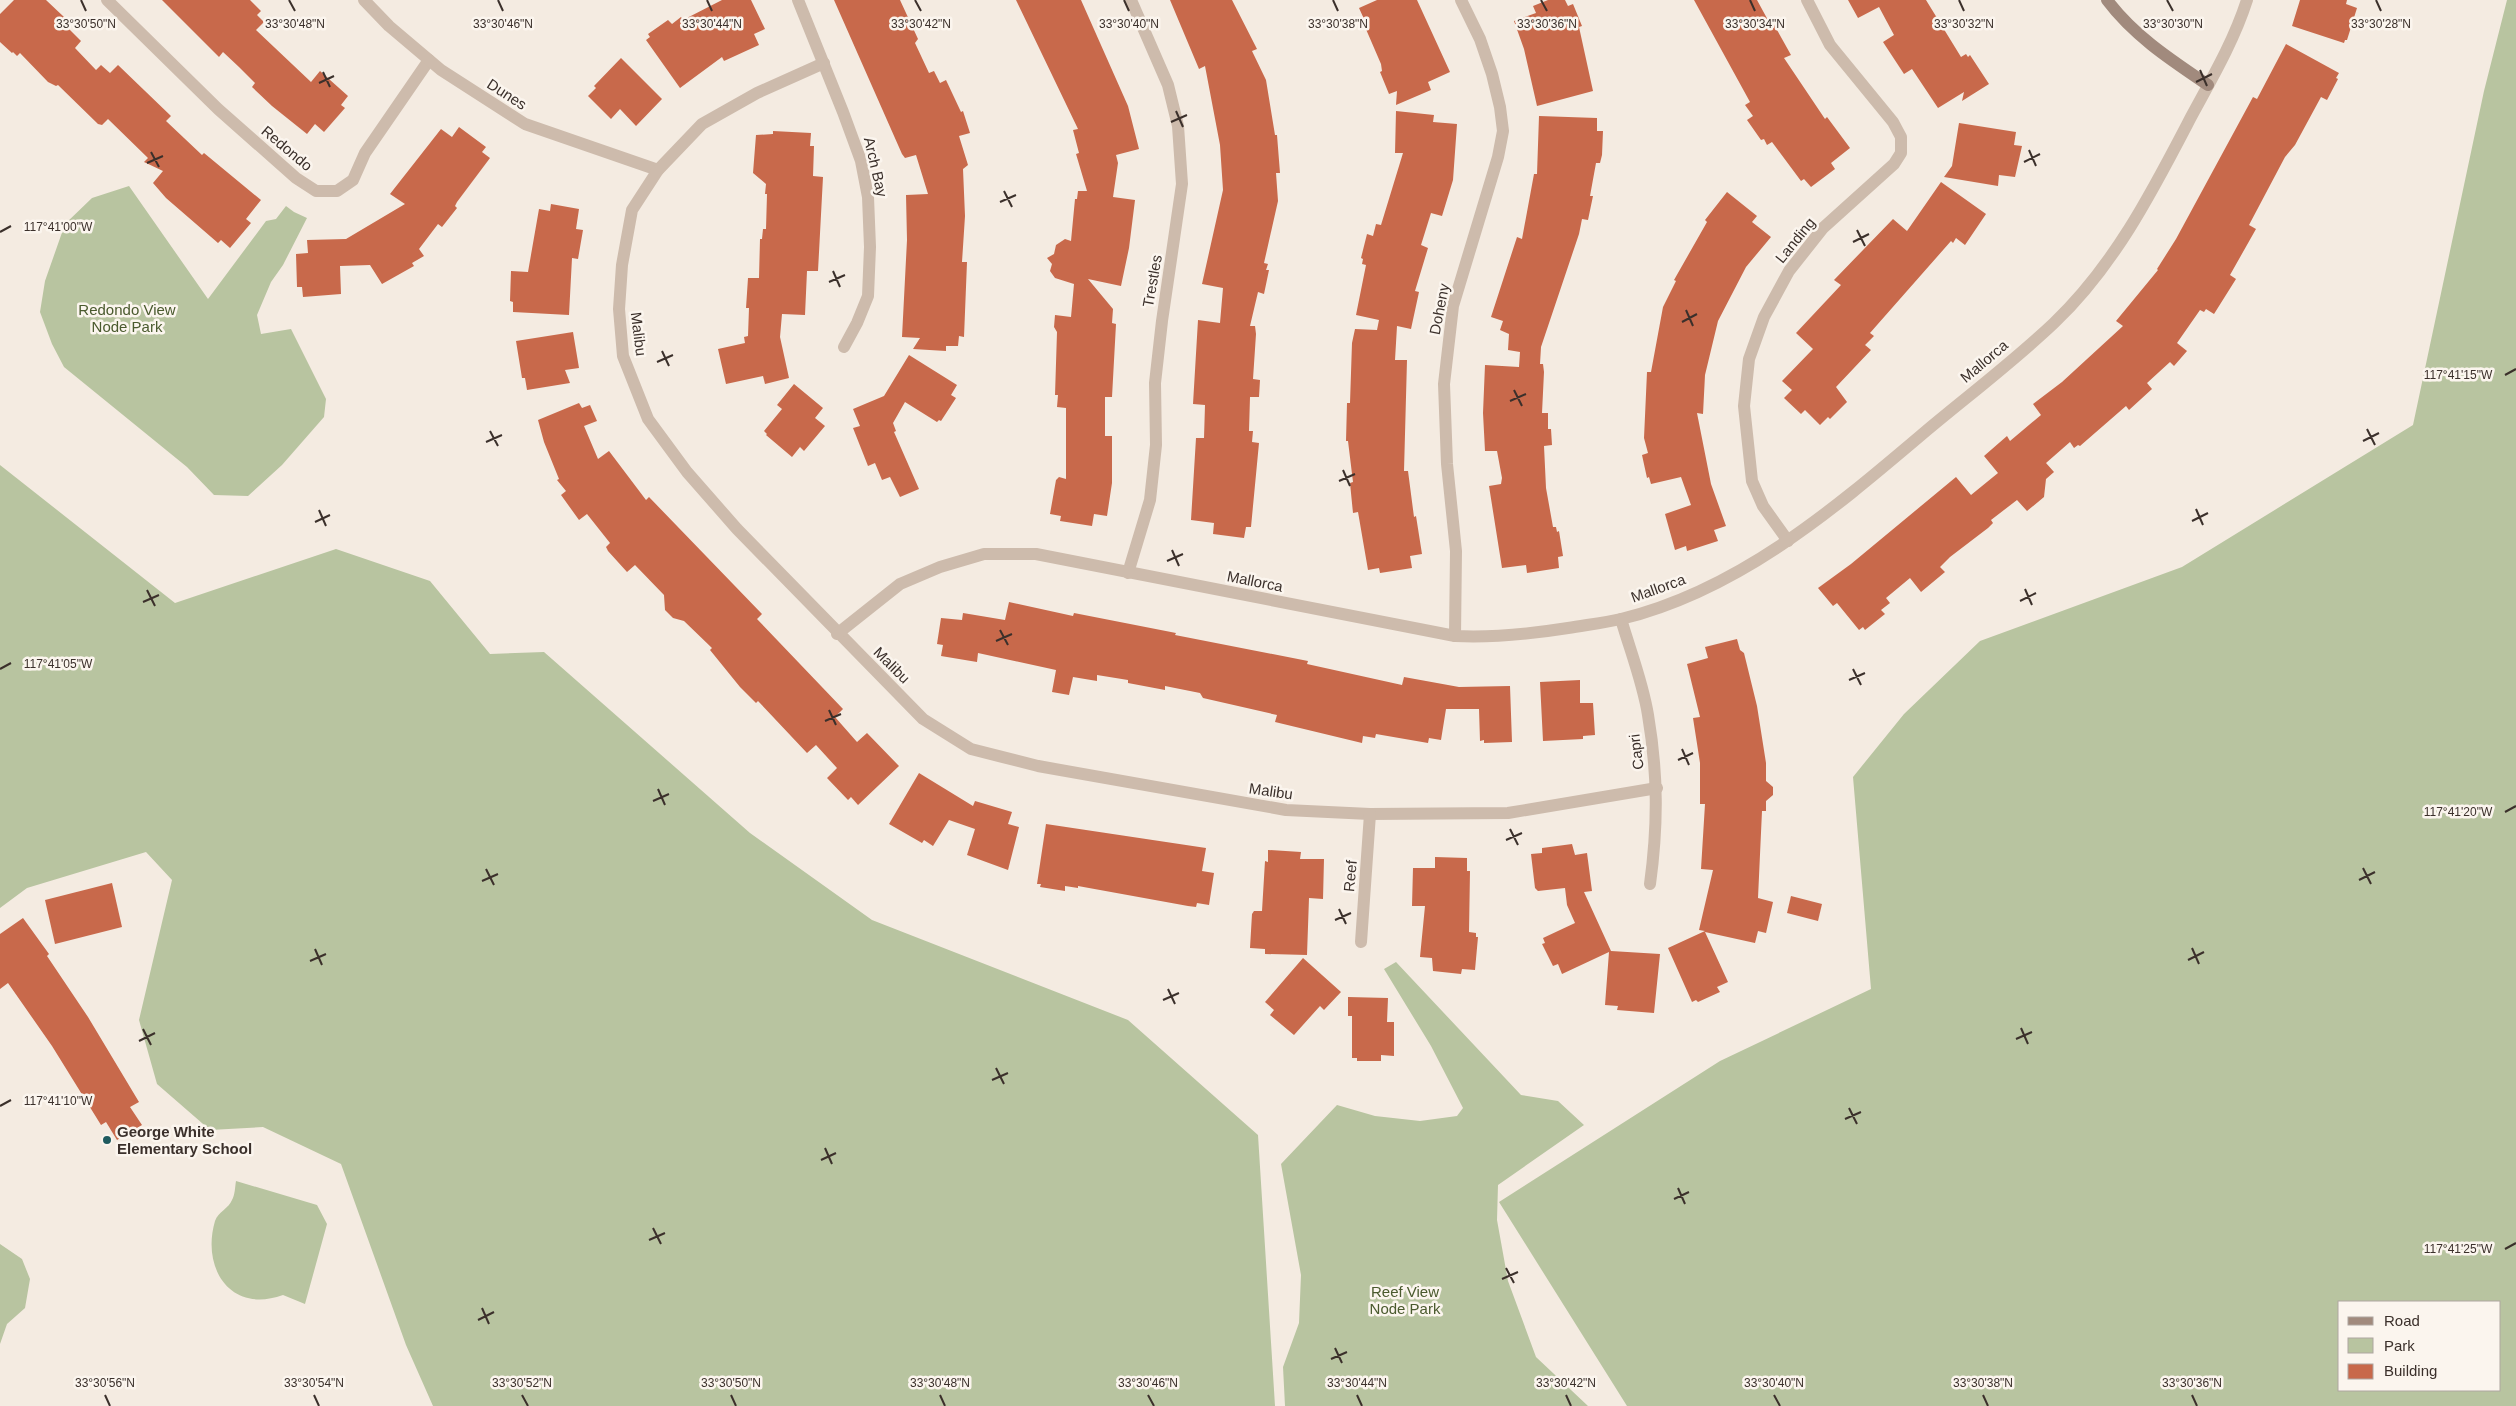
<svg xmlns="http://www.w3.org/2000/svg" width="2516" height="1406" font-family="Helvetica,sans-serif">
<rect width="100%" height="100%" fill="#f4ebe1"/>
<!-- green -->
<g fill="#b8c4a0" fill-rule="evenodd">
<path d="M2507,0h9v1406h-889l-128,-204 221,-141 151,-72 -18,-212 51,-63 76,-73 202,-74 231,-142 71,-334zM2340,1302h160v88h-160z"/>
<path d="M129,186l79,113 58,-78 10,-2 10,-13 8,6 13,6 -24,47 -12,17 -14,33 4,19 30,-5 35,70 -2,18 -42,48 -34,31 -34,-1 -27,-28 -123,-100 -12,-23 -12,-32 5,-31 20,-57 27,-26z"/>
<path d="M0,465l175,138 161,-54 94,32 60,73 54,-2 206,181 122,87 256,100 130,115 17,271h-842l-27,-61 -65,-181 -78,-37 -53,3 -53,-46 -18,-64 33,-140 -26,-28 -119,36 -27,20z"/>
<path d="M1396,962l125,133 37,6 26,24 -86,60 -1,35 11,61 28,76 52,49h-303l-2,-39 16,-44 2,-48 -20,-111 56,-59 38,11 45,5 37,-5 6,-8 -32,-62 -47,-77z"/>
<path d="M236,1181l81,24 10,19 -22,80 -22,-9c-52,19 -82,-26 -68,-74 3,-9 14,-13 17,-21 3,-5 3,-13 4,-19z"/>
<path d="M0,1244l22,15 8,20 -5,29 -18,16 -7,20z"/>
</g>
<!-- building -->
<g fill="#c8694b">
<path d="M14,0h32l18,17 -4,3 21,21 -6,7 21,22 5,-5 9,8 8,-8 53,51 -5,5 36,34 2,-2 57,47 -15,19 5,4 -21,25 -9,-8 -3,3 -52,-45 -13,-15 10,-12 -19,-9 4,-4 -40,-39 -6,6 -4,-1 -40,-39 -2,1 -8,-4 -28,-29 -3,3 -4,-4 -1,1 -12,-11v-28z"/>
<path d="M162,0h88l11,11 -4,4 7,7 -8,8 55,52 9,-11 28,25 -7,9 4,3 -21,24 -9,-8 -8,10 -35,-28 -20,-19 3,-4 -16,-16 -16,-15 -4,5z"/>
<path d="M722,0h29l14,29 -11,5 5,11 -35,16 -2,-4 -42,31 -34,-48 4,-3 -2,-3 20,-14 4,4 9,-7 2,3z"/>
<path d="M834,0h66l18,39 -3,4 14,30 5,-2 6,12 6,-3 15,32 2,-1 7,22 -11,3 9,29 -5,4 2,47 -3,46h5l-3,75 -5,-1 -1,10h-12v5l-33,-2 7,-11 -18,-1 5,-97 -1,-45 22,-1 -12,-39 -11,3 -3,-4z"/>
<path d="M1016,0h65l47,106 11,43 -23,6 2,8 -5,34 22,3 -6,48 -8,38 -33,-7 25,30 -1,14 4,1 -4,73h-7v39h7v47l-5,33 -13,-2 -2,12 -32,-5 1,-5 -11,-2 6,-34 3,-3 7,2v-71l-9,-1 1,-12h-3l2,-63 -3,-5 1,-12 16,2 3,-33 -19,-6 -5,-7 2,-7 -5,-6 7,-4 2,-9 9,-6 6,2 4,-42h2l1,-8h9l-11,-37 3,-1 -6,-23 5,-1z"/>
<path d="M1170,0h62l25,49 -5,2 14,29 9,55h2l3,38h-4l2,28 -14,62 4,1 -2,6h3l-5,24 -6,-2 -8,34h5l1,8 -3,45 7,1 -1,17h-9l-1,34h4l-1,11 7,1 -8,84h-5l-2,11 -31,-4 1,-11 -23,-3 5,-82h8l1,-33 -12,-1 5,-84 22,3 3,-35 -21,-4 21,-94 -3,-45 -15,-79 -6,3z"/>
<path d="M1377,0h40l33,72 -22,10 3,8 -35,15 1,-14 -8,3 -9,-22 2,-1 -1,-7 -19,-44 2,-1 -5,-11z"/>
<path d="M1548,0h17l3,6 5,-2 9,22 -3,1 14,64 -56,15 -13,-57 -10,-28 22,-8 -3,-7z"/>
<path d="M1694,0h63l12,22 3,-1 19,34 -7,3 41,61 2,-2 23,31 -19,15 4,6 -24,18 -7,-8 -3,2 -29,-39 -5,3 -3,-6 -3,1 -14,-20 6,-4 -8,-11 5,-3z"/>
<path d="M1848,0h78l35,57 5,-3 2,3 2,-2 19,29 -27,17 2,-9 -26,16 -26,-39 -8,5 -21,-32 11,-7 -15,-28 -21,11z"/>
<path d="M2300,0h47l-1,4 11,4 -10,32h-2l-1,3 -52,-17z"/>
<path d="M2286,44l53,29 -3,5 2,1 -11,21 -6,-3 -26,48 -10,12 -36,68 7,4 -26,46 6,4 -22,35 -8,-5 -2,3 -4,-2 -23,33 10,8 -13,15 -4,-4 -23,21 5,6 -23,21 -3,-4 -46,40 -2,-1 -4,3 -4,-6 -24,21 8,9 -8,7 -2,18 -17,14 -10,-11 -26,20 2,3 -5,5 -38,29 -10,10 5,5 -24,20 -11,-14 -24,20 4,5 -9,7 4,4 -20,16 -2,-3 -4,3 -22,-27 -4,3 -15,-18 33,-24 105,-87 15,18 27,-22 -14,-17 23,-20 3,5 31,-26 -8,-11 29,-22 61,-56 -7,-5 42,-51 -1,-1 19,-30 77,-142 4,2z"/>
<path d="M621,58l41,41 -26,27 -16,-17 -9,10 -23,-23 8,-8 -2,-2z"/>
<path d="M1396,111l38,4 -1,7 24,2 -4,56 -11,36 -11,-3 -10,32 7,3 -13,43 4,1 -8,37 -14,-3 -2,34h12l-3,111h4l6,46 2,-1 6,38 -12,2 2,12 -32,5 -1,-5 -11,2 -10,-58 -5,1 -3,-30 3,-1 -5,-41h-2l1,-38h3l2,-60 3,-14 22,1 2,-10 -23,-5 10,-50 -4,-1 1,-5 -2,-1 6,-24 6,2 3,-12 5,1 22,-72h-8z"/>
<path d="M1539,116l58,2v13h6l-1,24 -2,8h-4l-6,33h3l-5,24 -6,-1 -3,15 -38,113 -1,17h3l1,8 -2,41h6v16h3l1,16 -8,1 2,42 7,39h3l1,5 2,-1 4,25 -5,1 1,11 -32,5 -1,-8 -24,3 -13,-82 12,-2 1,-6 -5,-27h-12l-2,-38 2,-48 34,2 1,-15 -12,-2 1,-16 -9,-4 3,-9 -12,-4 26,-80 5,2 12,-65h3z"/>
<path d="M1959,123l57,9 -2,13 8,1 -7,31 -16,-2 -1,11 -54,-9 8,-11z"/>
<path d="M459,127l27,20 -4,5 8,6 -33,44 -2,4 2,2 -15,19 -4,-3 -19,25 5,7 -12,7 2,3 -32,18 -12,-19 -30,1 1,28 -38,3 -1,-10h-5l-1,-33 12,-1 -1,-13 39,-1 59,-35 -15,-10 51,-65 11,8z"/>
<path d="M773,131l38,2 -1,13h4l-1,30 10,1 -5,94h-11l-2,44 -23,-1 -2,23 9,41 -24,6 -2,-8 -37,8 -8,-35 27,-6 -1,-6 4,-1 1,-28h-3l2,-30h11l1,-39h2l1,-10h3l1,-35h-2l1,-10 -13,-11 3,-38 17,-1z"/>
<path d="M1941,182l45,32 -21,31 -9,-7 -3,5 -2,-2 -81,92 4,3 -9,9 6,5 -35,37 11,15 -17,17 -2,-2 -8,8 -15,-15 -4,4 -17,-16 8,-8 -10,-9 31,-32 -17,-16 45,-48 -7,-5 59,-61 14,12z"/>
<path d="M1727,192l30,24 -5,6 19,15 -25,30 -28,54 -13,54 -2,39 -6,-1 14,71 15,42 -12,4 4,11 -31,10 -1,-5 -11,4 -10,-36 26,-9 -10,-28 -30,7 -2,-7 -2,1 -5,-23 6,-2 -4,-15 3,-66h4l12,-65 13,-26 -2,-1 33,-58 -2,-2z"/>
<path d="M551,204l28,5 -3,20 7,1 -5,29 -6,-1 -3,57 -56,-3v-10l-3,-1 1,-30 17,1 11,-63 11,2z"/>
<path d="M573,332l6,36 -14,2 5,13 -43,7 -2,-12h-3l-6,-37z"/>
<path d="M909,355l48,30 -6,10 5,3 -15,23 -2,-1 -2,2 -32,-20 -12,21 3,8 -2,1 25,57 -19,8 -10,-20 -8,3 -7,-17 -7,3 -15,-38 7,-2 -7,-17 31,-13z"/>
<path d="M794,384l29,24 -8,10 10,8 -21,25 -4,-4 -8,10 -26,-22 1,-1 -3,-3 18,-22 -5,-4z"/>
<path d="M579,403l3,5 8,-3 7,16 -13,5 14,33 11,-8 37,49 3,-3 113,117 -5,5 86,90 -8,8 22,25 10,-9 32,33 -41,39 -7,-8 -3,3 -21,-22 10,-10 -21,-23 -9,8 -49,-52 -2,2 -16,-16 -30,-37 2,-2 -28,-27 -11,-3 -8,-8 -1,-15 -29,-30 -8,7 -19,-21 -2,-4 4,-4 -23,-29 -8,6 -18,-25 5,-4 -9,-11 2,-1 -15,-37 -6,-22z"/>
<path d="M1009,602l64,14 1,-3 102,20 -1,2 133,26 -1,3 95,21 2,-8 55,10 51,-1 2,56 -28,1v-3l-4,1 -1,-32h-33l-5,31 -12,-2 -1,5 -52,-9 -1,4 -12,-2 -1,7 -87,-21 2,-7 -74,-17 -3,-5 -35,-7v4l-37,-7v-3l-31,-5v6l-24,-4 -4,18 -17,-3 4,-22 -78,-17 -1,9 -36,-6 2,-11 -6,-1 4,-26 21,2 1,-7 42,7z"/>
<path d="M1737,639l3,11 4,3 13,53 9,57v18l7,6v8l-7,6v10h-4l-4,87 15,4 -7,31 -8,-2 -3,12 -50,-11 23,50 -11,5 3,5 -22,10 -2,-2 -4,2 -24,-54 37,-17 -6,-1 14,-60 -12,-1 4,-65h-5v-41l-7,-45 7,-1 -13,-53 21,-6 -3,-11z"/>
<path d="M1580,680v23h13l2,32 -12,1v3l-40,2 -3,-59z"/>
<path d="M919,773l54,33 2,-5 37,11 -4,12 11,3 -11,43 -41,-15 8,-26 -26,-9 -16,26 -9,-6 -2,3 -33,-19z"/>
<path d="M1046,824l160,24 -4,23 12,2 -5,32 -12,-2 -1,4 -8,-1 -110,-20v2l-13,-2v5l-25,-4 1,-3h-4z"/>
<path d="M1572,844l3,11 12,-2 5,38 -8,1 27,59 49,3 -6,59 -37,-3 1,-4 -13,-1 4,-53 -47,22 -4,-10 -5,2 -11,-22 3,-1 -2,-5 32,-15 -8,-18 -2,-17 -27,3 -3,-3 -4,-34 11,-1v-5z"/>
<path d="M1268,850l33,2 -1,7h24l-1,40 -14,-1 -2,57 -42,-1v-5l-15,-1 2,-34 2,-3h8l3,-50 3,1z"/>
<path d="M1435,857l32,1v13h3l-1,61 7,1v4h2l-3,33 -13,-1 -1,5 -28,-3 -1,-13 -12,-1 5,-51h-13l1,-38h22z"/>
<path d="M112,883l10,44 -67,17 -10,-44z"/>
<path d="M1791,896l31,8 -4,17 -31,-8z"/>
<path d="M23,918l26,36 -2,2 41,61 51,85 -9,5 12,18 -25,15 -11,-18 -5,3 -49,-79 -44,-63 -8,6v-55z"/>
<path d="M1303,958l38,34 -17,18 -4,-4 -26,29 -24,-20 4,-5 -9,-8z"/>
<path d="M1348,997l40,1 -1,24h7v34l-13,-1v6h-24v-3h-5v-42h-4z"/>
</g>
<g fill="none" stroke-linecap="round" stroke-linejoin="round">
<!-- street -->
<g stroke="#cdbbac" stroke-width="12">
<path d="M107,0l111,109 78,69 20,13h21l16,-11 12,-27 64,-93"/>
<path d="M364,0l25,26 52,44 84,54 133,46"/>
<path d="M798,0l45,112 18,49 7,36 2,50 -2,49 -11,27 -13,24"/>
<path d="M824,63l-67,30 -55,31 -44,46 -26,40 -10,55 -3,44 4,47 25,63 39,53 50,57 186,190 48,30 67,17 248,44 84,4 138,-1 149,-25"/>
<path d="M1788,541l-25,-35 -11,-25 -8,-75 5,-47 15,-42 25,-46 34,-43 71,-64 7,-11v-16l-8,-15 -63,-77 -23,-45"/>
<path d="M1128,573l22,-73 6,-55 -1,-62 7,-62 20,-137 -4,-58 -10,-41 -37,-85"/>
<path d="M1621,619c9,31 22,64 27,96 10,59 10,110 2,169"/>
<path d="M837,634l63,-50 40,-17 44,-13h52l419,82c38,2 75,-2 113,-8 17,-3 36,-5 53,-9 119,-29 214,-111 305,-188 43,-36 88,-70 128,-108 61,-58 99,-133 137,-206 20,-37 43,-76 56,-117"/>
<path d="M1455,636l1,-85 -9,-87 -3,-80 9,-78 45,-149 5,-26 -3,-24 -8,-33 -12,-35 -19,-39"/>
<path d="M1361,942l9,-128"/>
</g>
<!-- secondary -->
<path stroke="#a18a7d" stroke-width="12" d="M2107,0c27,36 64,60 101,85"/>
</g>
<!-- ticks -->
<path fill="none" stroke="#3b302b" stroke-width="2" d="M81,0l5,11M289,0l6,11M498,0l5,11M707,0l5,11M915,0l6,11M1124,0l5,11M1333,0l5,11M1541,0l6,11M1750,0l5,11M1959,0l5,11M2167,0l6,11M2376,0l5,11M2200,70l7,16M323,72l7,15M2196,82l16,-8M319,83l15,-7M1176,111l7,16M1171,122l16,-7M2029,150l7,16M151,152l8,15M2024,162l16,-8M147,163l16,-7M1004,191l8,16M1000,202l16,-7M1857,230l8,16M0,232l11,-6M1853,242l16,-8M833,271l7,16M829,282l16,-7M1686,310l7,16M1682,322l15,-8M662,351l7,15M657,362l16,-7M2505,375l11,-6M1514,390l8,16M1510,401l16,-7M2367,429l8,16M490,431l8,15M2363,441l16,-8M486,442l16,-7M1343,470l7,16M1339,481l16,-7M2196,509l7,16M319,510l7,16M2192,521l16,-8M315,522l15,-7M1172,550l7,16M1167,561l16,-7M2025,589l7,16M147,590l8,16M2020,601l16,-8M143,602l16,-7M1000,630l8,15M996,641l16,-7M0,669l11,-6M1853,669l8,16M1849,680l16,-7M829,710l7,15M825,721l16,-7M1682,749l7,16M1678,760l15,-7M658,789l7,16M653,801l16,-7M2505,812l11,-6M1510,829l8,16M1506,840l16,-7M2363,868l8,16M486,869l8,16M2359,880l16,-8M482,881l16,-7M1339,909l7,15M1335,920l16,-7M2192,948l7,16M315,949l7,16M2188,960l16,-8M310,961l16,-7M1168,989l7,15M1163,1000l16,-7M2021,1028l7,16M143,1029l8,16M2016,1039l16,-7M139,1041l16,-8M996,1068l8,16M992,1080l16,-7M0,1106l11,-6M1849,1108l8,16M1845,1119l16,-7M825,1148l7,16M821,1160l15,-7M1678,1188l7,16M1674,1199l15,-7M653,1228l8,16M649,1240l16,-7M2505,1249l11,-6M1506,1268l8,15M1502,1279l16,-7M482,1308l7,16M478,1320l16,-8M1335,1348l7,15M1331,1359l16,-7M105,1395l5,11M314,1395l5,11M522,1395l6,11M731,1395l5,11M940,1395l5,11M1148,1395l6,11M1357,1395l5,11M1566,1395l5,11M1774,1395l6,11M1983,1395l5,11M2192,1395l5,11"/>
<!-- markers -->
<circle fill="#1f5a5e" stroke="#fbf5ee" stroke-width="2" cx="107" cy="1140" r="5"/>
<g text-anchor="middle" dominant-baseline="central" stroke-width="5" stroke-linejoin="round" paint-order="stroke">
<!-- street labels -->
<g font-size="15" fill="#3b302b" stroke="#fbf5ee">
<text transform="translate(507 94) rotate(33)">Dunes</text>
<text transform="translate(287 148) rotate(40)">Redondo</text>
<text transform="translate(876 167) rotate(77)">Arch Bay</text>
<text transform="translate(1795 240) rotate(-51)">Landing</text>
<text transform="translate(1152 281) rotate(-80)">Trestles</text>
<text transform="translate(1439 309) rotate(-79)">Doheny</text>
<text transform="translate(639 334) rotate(83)">Malibu</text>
<text transform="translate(1984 361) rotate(-40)">Mallorca</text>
<text transform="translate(1255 581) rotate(11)">Mallorca</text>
<text transform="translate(1658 588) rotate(-20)">Mallorca</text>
<text transform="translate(892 665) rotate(45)">Malibu</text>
<text transform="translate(1636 752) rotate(-97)">Capri</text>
<text transform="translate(1271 791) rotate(8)">Malibu</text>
<text transform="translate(1350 876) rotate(-85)">Reef</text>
</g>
<!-- park labels -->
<g font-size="15" fill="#4a5a2e" stroke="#fbf5ee">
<text x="127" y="309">Redondo View<tspan x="127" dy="17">Node Park</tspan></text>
<text x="1405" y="1291">Reef View<tspan x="1405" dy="17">Node Park</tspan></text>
</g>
<!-- poi labels -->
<g font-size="15" font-weight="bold" fill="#3b302b" stroke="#fbf5ee" text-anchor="start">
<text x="117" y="1131">George White<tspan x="117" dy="17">Elementary School</tspan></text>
</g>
</g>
<g font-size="12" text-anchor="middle" fill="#3b302b" stroke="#fbf5ee" stroke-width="5" stroke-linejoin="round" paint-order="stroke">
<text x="86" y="28">33°30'50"N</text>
<text x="295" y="28">33°30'48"N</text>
<text x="503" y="28">33°30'46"N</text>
<text x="921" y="28">33°30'42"N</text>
<text x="1129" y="28">33°30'40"N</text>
<text x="1338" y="28">33°30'38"N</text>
<text x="1547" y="28">33°30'36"N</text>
<text x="1755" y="28">33°30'34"N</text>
<text x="1964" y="28">33°30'32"N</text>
<text x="2381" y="28">33°30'28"N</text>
<text x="712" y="28">33°30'44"N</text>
<text x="2173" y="28">33°30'30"N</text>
<text x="58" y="231">117°41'00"W</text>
<text x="2458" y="379">117°41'15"W</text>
<text x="58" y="668">117°41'05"W</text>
<text x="2458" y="816">117°41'20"W</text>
<text x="58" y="1105">117°41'10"W</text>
<text x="2458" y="1253">117°41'25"W</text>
<text x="105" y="1387">33°30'56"N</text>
<text x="314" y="1387">33°30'54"N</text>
<text x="522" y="1387">33°30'52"N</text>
<text x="731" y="1387">33°30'50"N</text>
<text x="940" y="1387">33°30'48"N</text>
<text x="1148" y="1387">33°30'46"N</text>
<text x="1357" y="1387">33°30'44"N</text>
<text x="1566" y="1387">33°30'42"N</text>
<text x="1774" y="1387">33°30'40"N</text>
<text x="1983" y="1387">33°30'38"N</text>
<text x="2192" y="1387">33°30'36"N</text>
</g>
<!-- legend -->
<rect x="2338" y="1301" width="162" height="90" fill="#fbf5ee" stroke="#aea6a0"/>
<rect x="2348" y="1317" width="25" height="8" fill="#a18a7d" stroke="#aea6a0"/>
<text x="2384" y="1326" font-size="15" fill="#3b302b">Road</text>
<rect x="2348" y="1338" width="25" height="15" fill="#b8c4a0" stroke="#aea6a0"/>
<text x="2384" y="1351" font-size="15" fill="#3b302b">Park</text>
<rect x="2348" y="1364" width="25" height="15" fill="#c8694b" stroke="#aea6a0"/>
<text x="2384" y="1376" font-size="15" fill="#3b302b">Building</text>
</svg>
